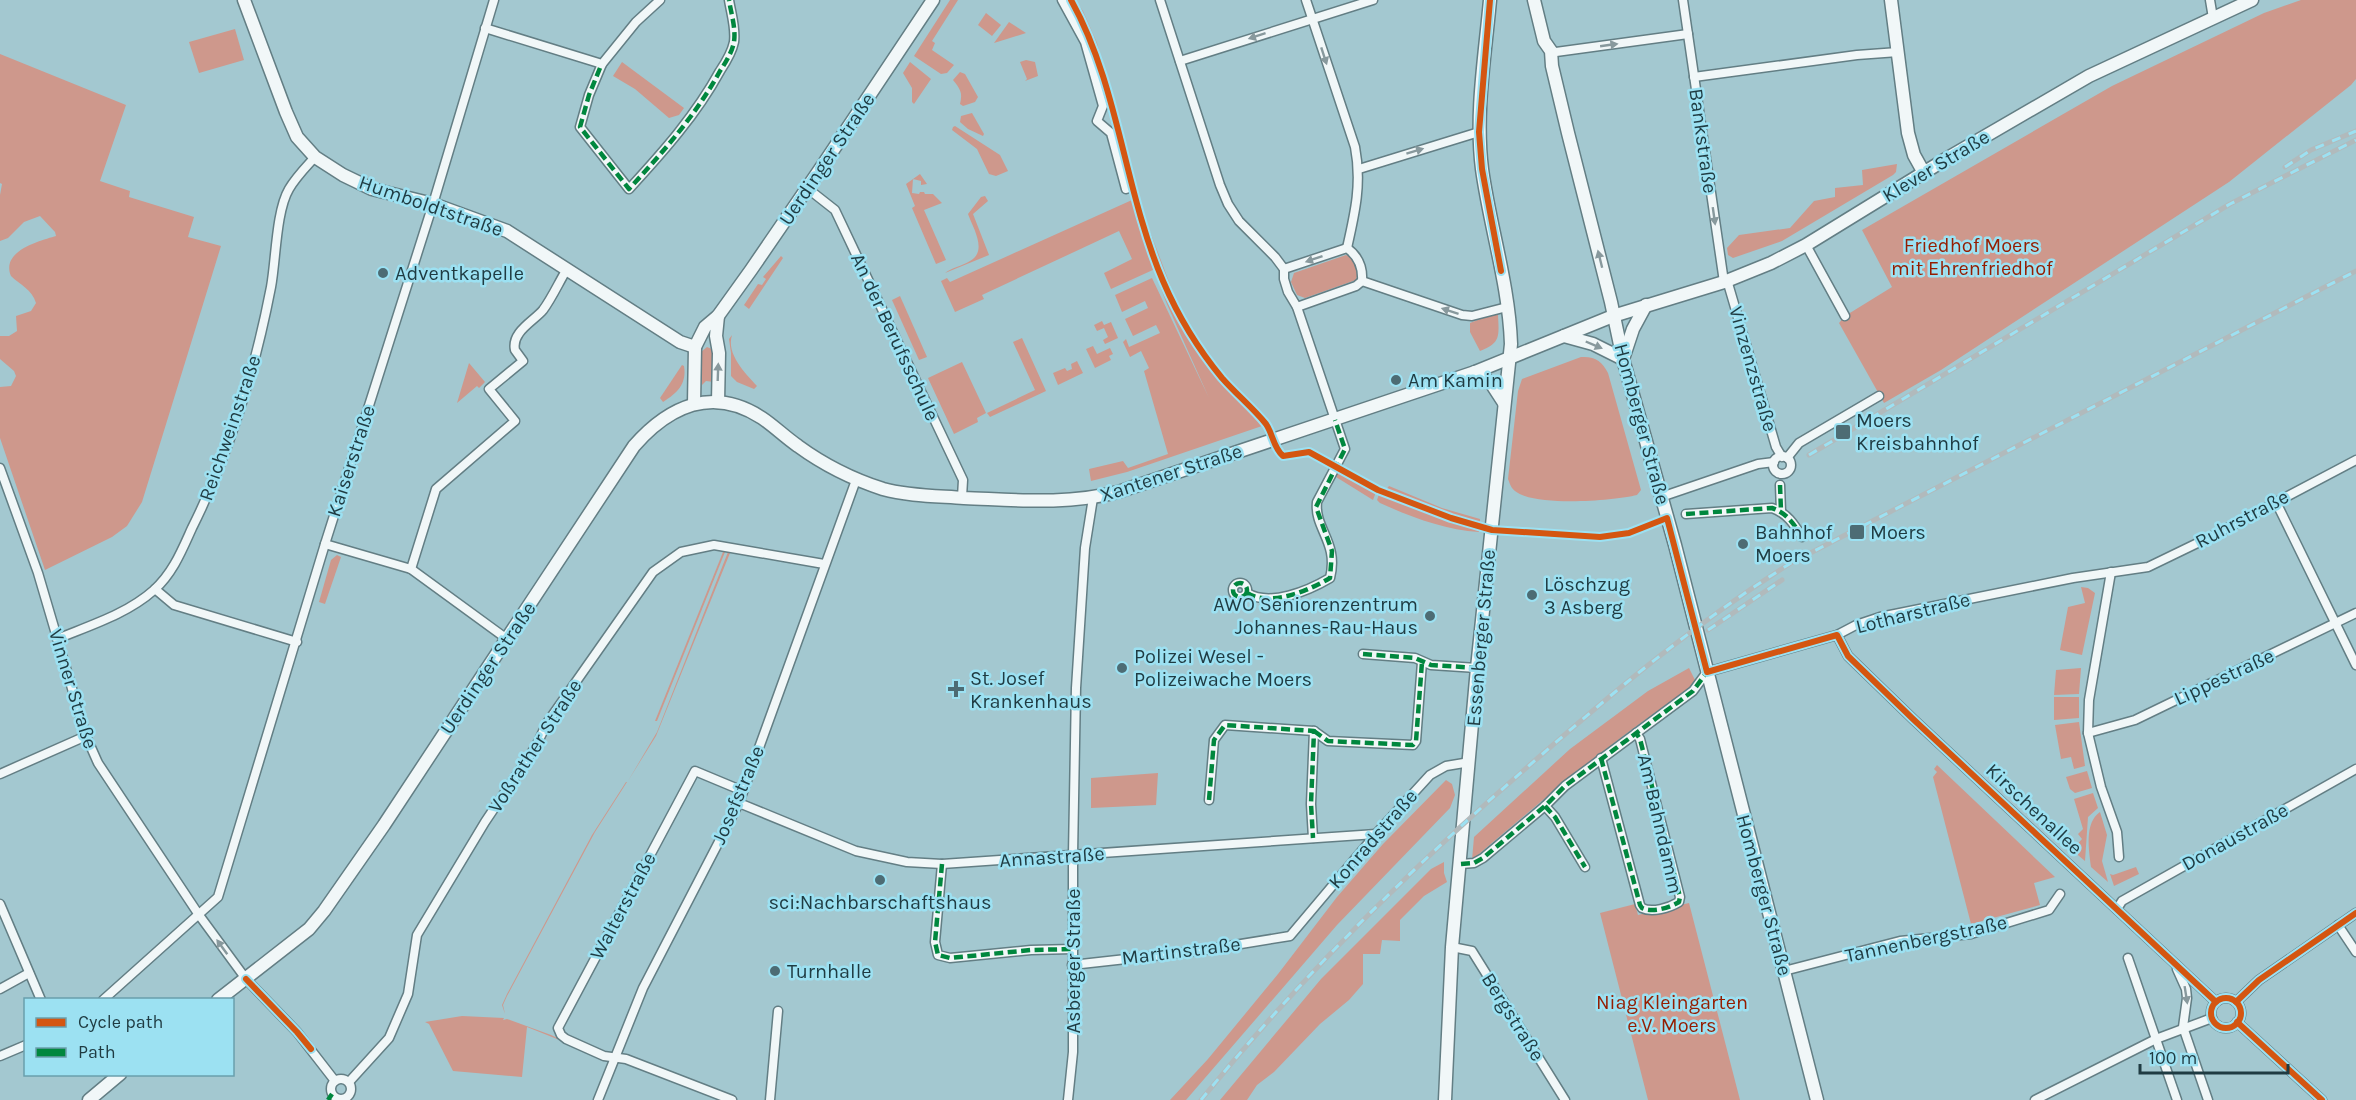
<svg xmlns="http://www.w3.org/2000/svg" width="2356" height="1100" font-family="Karla,sans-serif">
<rect width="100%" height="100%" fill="#a3c8d0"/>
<!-- green -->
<g fill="#ce988c">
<path d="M950,0h8l-26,41 3,2 -3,7 22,15 -7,8 -6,1 -27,-18z"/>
<path d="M1069,0c11,21 20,42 28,65l41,158 17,46 -44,20 -7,-16 28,-14 -13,-28 -137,64 2,4 -29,13 -14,-31 6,-3 3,4 182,-82 -35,-134z"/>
<path d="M1075,0l8,11 14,32 49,178 28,74 17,34 39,54c-63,-73 -85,-158 -109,-249 -13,-47 -24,-91 -46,-134z"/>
<path d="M2301,0h55v79l-5,6 -122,97 -288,188 -57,33 -45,-80 6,-7 47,-29 -30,-57 250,-144 152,-73z"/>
<path d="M986,13l15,12 -9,11 -14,-11z"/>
<path d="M1009,22l17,11 -32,10z"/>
<path d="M235,29l9,31 -45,13 -10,-31z"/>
<path d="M0,54l126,51 -26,76 30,10 -1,6 65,20 -6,20 33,9 -79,256 -15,24 -15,11 -67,33 -45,-132v-51l11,-1 5,-10 -2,-5 -14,-12v-23h9l8,-5 -1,-15 15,-5 5,-8c-4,-14 -16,-18 -25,-27 -11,-26 32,-36 45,-40l-1,-4 -15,-16 -16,6 -16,16 -8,3v-46l2,-11 -2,-1z"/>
<path d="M1026,60l9,2 3,14 -13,5 2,-2 -7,-17z"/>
<path d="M622,62l62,46 -5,7 -10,3 -34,-29 -22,-13z"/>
<path d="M910,62l21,17 -17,25 -2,-2v-14l-9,-15z"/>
<path d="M960,72l5,2 13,23 -3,5 -12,4 -3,-2c3,-12 0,-15 -7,-24z"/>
<path d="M972,113l12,21 -1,2 -15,-7 -8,-7 1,-6z"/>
<path d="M955,126l45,29 8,16 -12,5 -7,-2 -12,-25 -25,-19 1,-3z"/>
<path d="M1897,164l-1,8 -3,3 -111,66 -49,17 -5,-3 -1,-7 12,-13 51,-7 24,-27 21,-4v-9l28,-3 -1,-15z"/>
<path d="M920,174l7,10 -6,1v-4l-8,-2 -1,14 7,1 1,-2h4l1,2h8l9,9 -18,7 22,50 -10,4 -24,-56 3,-2 -9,-22z"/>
<path d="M985,196l3,5 -15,13 16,41 -44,18c6,-5 17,-7 25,-12 18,-10 3,-33 -2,-47l13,-17z"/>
<path d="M1346,255l8,4 4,14 -2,7 -51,18 -8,-3 -6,-13 3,-9z"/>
<path d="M781,256l2,2 -34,51 -5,-4 14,-21 4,1 4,-6 -3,-2z"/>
<path d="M1159,274c23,58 55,105 101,147l2,5 -135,46 -36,9 -2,-12 34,-8 5,7 40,-14 -24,-83 5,-3 -8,-17 -11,6 -7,-15 3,-3 3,8 31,-14 -4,-8 -23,11 -8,-17 23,-11 -3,-7 -23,11 -7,-17 37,-17 57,120 -43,-96 -10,-27z"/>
<path d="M900,296l27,61 -8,3 -27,-60z"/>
<path d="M1493,314l5,1c1,21 3,28 -18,36l-10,-19v-9z"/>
<path d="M1102,321l2,4 7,-3 7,16 -13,6 -2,-4 5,-3 -4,-9 -7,3 -3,-6z"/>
<path d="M732,335c-6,19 13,38 25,51l-3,3 -17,-7 -6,-6v-23l-2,-14z"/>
<path d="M1022,338l24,53 -56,26 -3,-4 48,-23 -22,-48z"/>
<path d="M1093,346l4,8 13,-6 3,6 -4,2 2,4 -16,8 -9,-19z"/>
<path d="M707,347l7,3v32l-8,-1 -4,4 -1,-33z"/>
<path d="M1581,357c14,-1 21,4 27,16l33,117 -4,5c-24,6 -103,12 -122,-4 -4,-3 -5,-7 -7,-12l10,-88 4,-12z"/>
<path d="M1077,361l6,12 -25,12 -5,-12 12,-5 2,3 5,-2 -1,-5z"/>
<path d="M962,362l24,51 -9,5 1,4 -24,12 -26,-56z"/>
<path d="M469,363l16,19 -6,6 -2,-2 -20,17z"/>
<path d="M682,365l2,1c3,18 -7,27 -21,36l-3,-4z"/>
<path d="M1338,472l38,20 -3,8 -37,-23z"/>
<path d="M1389,486l53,22 38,11v4l-86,-28 -9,-4z"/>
<path d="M1379,494l43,17 57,18v3c-34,-2 -68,-15 -99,-29l-3,-3z"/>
<path d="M723,552h2l-68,169h-2z"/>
<path d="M728,552l2,1 -74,183 -28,45 29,-49z"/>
<path d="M337,555l4,2 -16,47 -6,-2 12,-42z"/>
<path d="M2081,587l7,1 7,5 -13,62 -22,-5 8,-43 17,-4z"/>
<path d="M1689,668l8,16c-80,52 -152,114 -225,176l2,-23 96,-88 78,-58z"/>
<path d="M2081,668l-2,26 -25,1 2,-25z"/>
<path d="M2054,697h25v21l-25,2z"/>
<path d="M2079,722l6,44 -11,3 -3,-12 -10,2 -6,-34z"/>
<path d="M1937,765l118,112 -21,6 6,22 -69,19 -38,-147 4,-5 -3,-3z"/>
<path d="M2087,771l5,17 -17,5 -5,-4 -4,-12z"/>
<path d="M1158,773l-2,32 -65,3v-30z"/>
<path d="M1446,780l6,4 3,11 -5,13 -113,117 -151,175h-16l38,-41 70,-85 59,-77 46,-53z"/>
<path d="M626,782h1l-32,50 -88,164 -4,9 2,9 -3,-9 5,-11 85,-159z"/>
<path d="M2093,793l5,15 -10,9 -3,44 -13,-11 10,-11 -4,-5 5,-5 -9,-30z"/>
<path d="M2100,812l7,23 -5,26 6,21 -17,-15c-2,-17 -7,-44 9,-55z"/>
<path d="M1444,862v11l3,9 -23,14 -24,24v21l-18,-1 -2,14h-17v30l-14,16 -29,24 -46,48 -17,13 -10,15h-27l101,-121 110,-110z"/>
<path d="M2136,867l3,7 -25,12 -4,-12 3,1z"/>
<path d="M1689,903l51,197h-92l-48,-187 35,-9 3,11z"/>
<path d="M462,1016l42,2 -1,2 4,-1 44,16 21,10 -45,-18 -5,50 -69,-6 -24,-47 -4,-2z"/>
</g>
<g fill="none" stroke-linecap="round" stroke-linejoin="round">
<!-- street casing -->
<g stroke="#637e84" stroke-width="11">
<g id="street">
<path d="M1062,0l23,42 18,64 -6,15 14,12 15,56"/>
<path d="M1160,0l60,185 8,19 11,17 36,36 9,12v10l4,13 9,15 48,142 -28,53c-3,27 22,40 13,76 -22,13 -60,29 -83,15"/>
<path d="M1306,0l49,147c7,36 0,66 -8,101"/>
<path d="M1683,0l41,282"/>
<path d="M2210,0l3,18"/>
<path d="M485,28l117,36 34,-42 24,-22"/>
<path d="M1551,51l5,1 132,-18"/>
<path d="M1180,61l193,-61"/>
<path d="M602,64l-13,31 -9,32 49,62c34,-37 67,-74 91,-118 6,-9 12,-19 14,-29 2,-14 -3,-29 -5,-42"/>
<path d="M1694,77l163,-22 41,-3"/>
<path d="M1359,169l120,-37"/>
<path d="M807,188l28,22 128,270 -1,17"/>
<path d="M1806,245l39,71"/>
<path d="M1284,269l63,-21c11,8 16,19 15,33"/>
<path d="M1727,280l49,167 6,10"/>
<path d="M1362,281l100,34 10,1 35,-9"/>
<path d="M1297,307l59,-21 6,-5"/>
<circle cx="1782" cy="465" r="9"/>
<path d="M1787,458l12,-15 80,-47"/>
<path d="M0,468l38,105 48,163 12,27 101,152 47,64 51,53 38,49"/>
<path d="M1780,485l1,26"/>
<path d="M1661,497l97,-33 16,-2"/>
<path d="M2276,502l80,163"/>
<path d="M1686,514l86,-6c15,5 22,16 30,29"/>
<path d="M325,544l86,25 96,70"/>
<path d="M411,569l25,-80 79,-68 -26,-32 34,-28 -8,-11c-4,-18 19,-29 28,-40 9,-12 16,-28 24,-41"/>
<path d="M2111,572l-22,128 -1,33 13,54 16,45 2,25"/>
<circle cx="1240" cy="590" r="7"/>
<path d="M155,589l19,16 123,37"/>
<path d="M1837,635l11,21 65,63 303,283"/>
<path d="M57,639c34,-14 70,-25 97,-49 19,-17 28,-40 38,-62 38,-76 63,-158 79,-241 5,-27 5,-76 18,-98 7,-12 17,-22 26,-32"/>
<path d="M1363,654l52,4 16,7 46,3"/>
<path d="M1314,731l14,10 85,4 3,-4 6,-79"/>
<path d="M2088,733l47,-13 221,-107"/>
<path d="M1601,758l39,147 2,3c10,5 27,0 37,-6l1,-5 -40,-158 -4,-6"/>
<path d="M0,774l86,-38"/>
<path d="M1209,800l5,-60 11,-15 89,6 -3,73 2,34"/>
<path d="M739,803l117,48 51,11 35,2 434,-30"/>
<path d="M1545,806l10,11 30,50"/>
<path d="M942,864l-7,78 3,13 12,3 81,-8 42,-1"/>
<path d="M1461,864l13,-1 9,-5 62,-52 20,-20 128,-95 14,-19 130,-37 19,-10 24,-8 193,-39 75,-11 64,-31 144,-76"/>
<path d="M0,904l41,96"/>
<path d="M2117,909l5,-8 234,-132"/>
<path d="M2338,925l18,27"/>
<path d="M1452,947l20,4 93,149"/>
<path d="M2128,958l49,142"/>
<path d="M1072,965l126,-14 92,-15 86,-102 54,-59 16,-9 24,-4"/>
<path d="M2177,969l9,20 1,9 -4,29 25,73"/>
<path d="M1784,971l116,-30 71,-7 78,-24 11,-16"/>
<path d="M0,989l29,-16"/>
<circle cx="2226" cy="1013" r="15"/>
<path d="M103,1000l115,-103 107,-353 108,-340 61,-204"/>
<path d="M2236,1002l23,-22 97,-67"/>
<path d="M2237,1022l85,78"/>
<path d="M0,1056l26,-11"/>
<circle cx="341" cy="1089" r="10"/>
<path d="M349,1082l40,-44 19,-44 9,-59 68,-113 51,-76 11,-23 106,-151 28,-20 33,-7 110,19"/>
<path d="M598,1100l45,-112 96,-185 117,-323"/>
<path d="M732,1100l-106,-41 -22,-3 -38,-17 -5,-4 -3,-7 137,-257 48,20"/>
<path d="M770,1100l8,-89"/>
<path d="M1068,1100l5,-48v-197l3,-167 9,-140 8,-50"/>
<path d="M2035,1100l121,-61 56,-21"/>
</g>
</g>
<!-- secondary casing -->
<g stroke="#637e84" stroke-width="15">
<g id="secondary">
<path d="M244,0l42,112 11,25 18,20 28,18 29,14 61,15 74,27 173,111 15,5"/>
<path d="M1534,0l10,41 7,10 1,15 16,67 43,169 12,57 52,186 142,555"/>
<path d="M1891,0l17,133 6,22 10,18"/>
<path d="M1564,336l29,8 30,15"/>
<path d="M1624,356l9,-27 13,-24"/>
<path d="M1475,372l16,11 13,20"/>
<path d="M718,402l1,-49 -3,-17 2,-20"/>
<path d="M694,404l1,-57 10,-20 13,-11 33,-46 72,-105 110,-165"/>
<path d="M218,1000l91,-71 15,-18 60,-86 250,-379c35,-40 79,-60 128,-28 12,8 23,19 36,28 26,19 54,33 85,43 25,7 55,7 81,9 54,2 102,7 154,-6l357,-120 138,-56 111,-34 47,-19 35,-18 140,-86 143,-83 163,-76"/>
<path d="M89,1100l31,-26"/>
<path d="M1445,1100l7,-153 25,-279 34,-324c-2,-59 -21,-117 -29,-175 -7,-56 3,-113 8,-169"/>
</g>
</g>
<!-- street -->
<use href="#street" stroke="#f1f7f8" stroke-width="8"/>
<!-- secondary -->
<use href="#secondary" stroke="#f1f7f8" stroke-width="12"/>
<!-- rail casing -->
<g stroke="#b1babc" stroke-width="5">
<g id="rail">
<path d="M2285,167l26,-17 45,-19"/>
<path d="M1809,455l421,-251 126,-64"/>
<path d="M1708,630l74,-50"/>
<path d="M1201,1100c102,-126 216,-238 338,-343 80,-70 162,-138 252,-194l565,-292"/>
</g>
</g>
<!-- rail -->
<use href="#rail" stroke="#9ce1f2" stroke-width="3" stroke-dasharray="9" stroke-linecap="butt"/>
<!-- quiet -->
<g stroke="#00873e" stroke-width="4.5" stroke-dasharray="9 4.5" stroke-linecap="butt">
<path d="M600,68l-11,27 -9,32 49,62c34,-37 67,-74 91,-118 6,-9 12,-19 14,-29 2,-14 -3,-29 -5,-42"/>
<path d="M1780,485l1,26"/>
<path d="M1686,514l86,-6c15,5 22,16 30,29"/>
<circle cx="1240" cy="590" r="7"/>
<path d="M1247,593c23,14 61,-2 83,-15l2,-27 -16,-44 29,-58 -10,-29"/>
<path d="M1363,654l52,4 16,7 46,3"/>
<path d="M1314,731l14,10 85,4 3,-4 6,-79"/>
<path d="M1601,758l39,147 2,3c10,5 27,0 37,-6l1,-5 -40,-158 -4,-6"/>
<path d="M1209,800l5,-60 11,-15 89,6 -3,73 2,34"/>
<path d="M1545,806l10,11 30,50"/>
<path d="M942,864l-7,78 3,13 12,3 81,-8 42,-1"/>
<path d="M1461,864l13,-1 9,-5 62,-52 20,-20 128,-95 14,-19"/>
<path d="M328,1100l4,-6"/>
</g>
<!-- cycleway casing -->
<g stroke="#9ce1f2" stroke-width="10">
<g id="cycleway">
<path d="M1071,0c48,86 53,190 92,281 15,35 35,68 59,97 14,16 31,30 44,46 7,10 7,23 17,32l26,-4 69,38 73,28 41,12 108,7 29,-4 38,-15 40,154 130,-37 11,21 65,63 303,283"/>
<path d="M1490,0l-11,132 3,37 19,102"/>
<path d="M246,979l51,53 14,17"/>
<circle cx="2226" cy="1013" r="15"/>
<path d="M2236,1002l23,-22 97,-67"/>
<path d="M2237,1022l85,78"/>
</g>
</g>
<!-- cycleway -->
<use href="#cycleway" stroke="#d45611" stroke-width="6"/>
</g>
<!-- one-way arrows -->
<defs><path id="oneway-solid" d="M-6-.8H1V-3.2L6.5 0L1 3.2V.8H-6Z" transform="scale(1.5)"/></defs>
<g fill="#88999d">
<use href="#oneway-solid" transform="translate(1257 36) rotate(162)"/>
<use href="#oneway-solid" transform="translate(1609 45) rotate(-8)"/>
<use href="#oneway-solid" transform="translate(1324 56) rotate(72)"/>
<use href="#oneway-solid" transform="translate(1415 151) rotate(-17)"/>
<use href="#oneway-solid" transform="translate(1714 216) rotate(82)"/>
<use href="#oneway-solid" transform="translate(1314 259) rotate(161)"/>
<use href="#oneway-solid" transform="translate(1600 259) rotate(-104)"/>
<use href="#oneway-solid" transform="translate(1450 311) rotate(-162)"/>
<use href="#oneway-solid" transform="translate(1594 345) rotate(23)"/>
<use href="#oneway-solid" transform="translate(718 372) rotate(-88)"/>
<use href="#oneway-solid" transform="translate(222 947) rotate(-126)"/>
<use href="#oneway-solid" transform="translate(2186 995) rotate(81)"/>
</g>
<!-- markers -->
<g fill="#4d6c74" stroke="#9ce1f2" stroke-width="2">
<circle cx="383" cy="273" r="6"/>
<circle cx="1396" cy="380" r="6"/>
<rect x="1835" y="424" width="16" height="16" rx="3"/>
<rect x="1849" y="524" width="16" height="16" rx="3"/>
<circle cx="1743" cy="544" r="6"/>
<circle cx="1532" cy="595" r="6"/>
<circle cx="1430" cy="616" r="6"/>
<circle cx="1122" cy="668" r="6"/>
<path d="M953 680h6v6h6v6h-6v6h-6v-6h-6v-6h6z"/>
<circle cx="880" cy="880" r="6"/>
<circle cx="775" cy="971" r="6"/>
</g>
<g text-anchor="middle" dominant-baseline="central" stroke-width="5" stroke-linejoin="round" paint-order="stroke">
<!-- street labels -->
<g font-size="20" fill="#1f3b42" stroke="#9ce1f2">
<text transform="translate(1703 141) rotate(82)">Bankstraße</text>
<text transform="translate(827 159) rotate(-56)">Uerdinger Straße</text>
<text transform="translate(1936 166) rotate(-31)">Klever Straße</text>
<text transform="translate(431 206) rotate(19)">Humboldtstraße</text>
<text transform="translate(895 337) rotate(65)">An der Berufsschule</text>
<text transform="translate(1753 369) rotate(74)">Vinzenzstraße</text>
<text transform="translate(1642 424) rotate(75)">Homberger Straße</text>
<text transform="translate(230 428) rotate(-71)">Reichweinstraße</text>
<text transform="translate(351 461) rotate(-72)">Kaiserstraße</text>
<text transform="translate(1171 473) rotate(-18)">Xantener Straße</text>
<text transform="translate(2242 519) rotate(-28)">Ruhrstraße</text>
<text transform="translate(1913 613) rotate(-14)">Lotharstraße</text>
<text transform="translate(1481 638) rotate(-85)">Essenberger Straße</text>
<text transform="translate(488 668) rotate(-56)">Uerdinger Straße</text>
<text transform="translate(2224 677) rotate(-25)">Lippestraße</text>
<text transform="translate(73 689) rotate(73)">Vinner Straße</text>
<text transform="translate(535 746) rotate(-57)">Voßrather Straße</text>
<text transform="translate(738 795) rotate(-67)">Josefstraße</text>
<text transform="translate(2034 809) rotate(43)">Kirschenallee</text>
<text transform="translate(1660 824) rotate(77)">Am Bahndamm</text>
<text transform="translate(2235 837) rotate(-29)">Donaustraße</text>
<text transform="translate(1373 839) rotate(-49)">Konradstraße</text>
<text transform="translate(1052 857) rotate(-4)">Annastraße</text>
<text transform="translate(1764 895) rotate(75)">Homberger Straße</text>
<text transform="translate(623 906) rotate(-62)">Walterstraße</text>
<text transform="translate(1926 939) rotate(-12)">Tannenbergstraße</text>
<text transform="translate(1181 951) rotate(-7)">Martinstraße</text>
<text transform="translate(1073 961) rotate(-90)">Asberger Straße</text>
<text transform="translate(1513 1017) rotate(58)">Bergstraße</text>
</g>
<!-- park labels -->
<g font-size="20" fill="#951d00" stroke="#9ce1f2">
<text x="1972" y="245">Friedhof Moers<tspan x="1972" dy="23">mit Ehrenfriedhof</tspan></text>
<text x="1672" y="1002">Niag Kleingarten<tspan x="1672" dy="23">e.V. Moers</tspan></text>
</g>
<!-- poi labels -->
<g font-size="20" fill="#1f3b42" stroke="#9ce1f2" text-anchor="start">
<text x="395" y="273">Adventkapelle</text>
<text x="1408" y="380">Am Kamin</text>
<text x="1856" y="420">Moers<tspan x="1856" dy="23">Kreisbahnhof</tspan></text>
<text x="1755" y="532">Bahnhof<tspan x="1755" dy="23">Moers</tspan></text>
<text x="1870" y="532">Moers</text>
<text x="1544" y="584">Löschzug<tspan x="1544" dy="23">3 Asberg</tspan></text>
<text x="1418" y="604" text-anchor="end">AWO Seniorenzentrum<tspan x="1418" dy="23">Johannes-Rau-Haus</tspan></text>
<text x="1134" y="656">Polizei Wesel -<tspan x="1134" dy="23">Polizeiwache Moers</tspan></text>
<text x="970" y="678">St. Josef<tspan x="970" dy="23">Krankenhaus</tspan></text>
<text x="880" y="902" text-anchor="middle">sci:Nachbarschaftshaus</text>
<text x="787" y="971">Turnhalle</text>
</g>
</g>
<!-- legend -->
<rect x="24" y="998" width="210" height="78" fill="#9ce1f2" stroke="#6a9fac" stroke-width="1.5"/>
<rect x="36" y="1018" width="30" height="9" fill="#d45611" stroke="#6a9fac" stroke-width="1.5"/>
<text x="78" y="1028" font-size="18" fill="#1f3b42">Cycle path</text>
<rect x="36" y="1048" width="30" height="9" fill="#00873e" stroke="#6a9fac" stroke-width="1.5"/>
<text x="78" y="1058" font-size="18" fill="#1f3b42">Path</text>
<!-- scale -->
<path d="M2140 1064v9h148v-9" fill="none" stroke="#1f3b42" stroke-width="3"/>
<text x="2149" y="1064" font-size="18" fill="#1f3b42" stroke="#9ce1f2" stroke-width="4.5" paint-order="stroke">100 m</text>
</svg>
